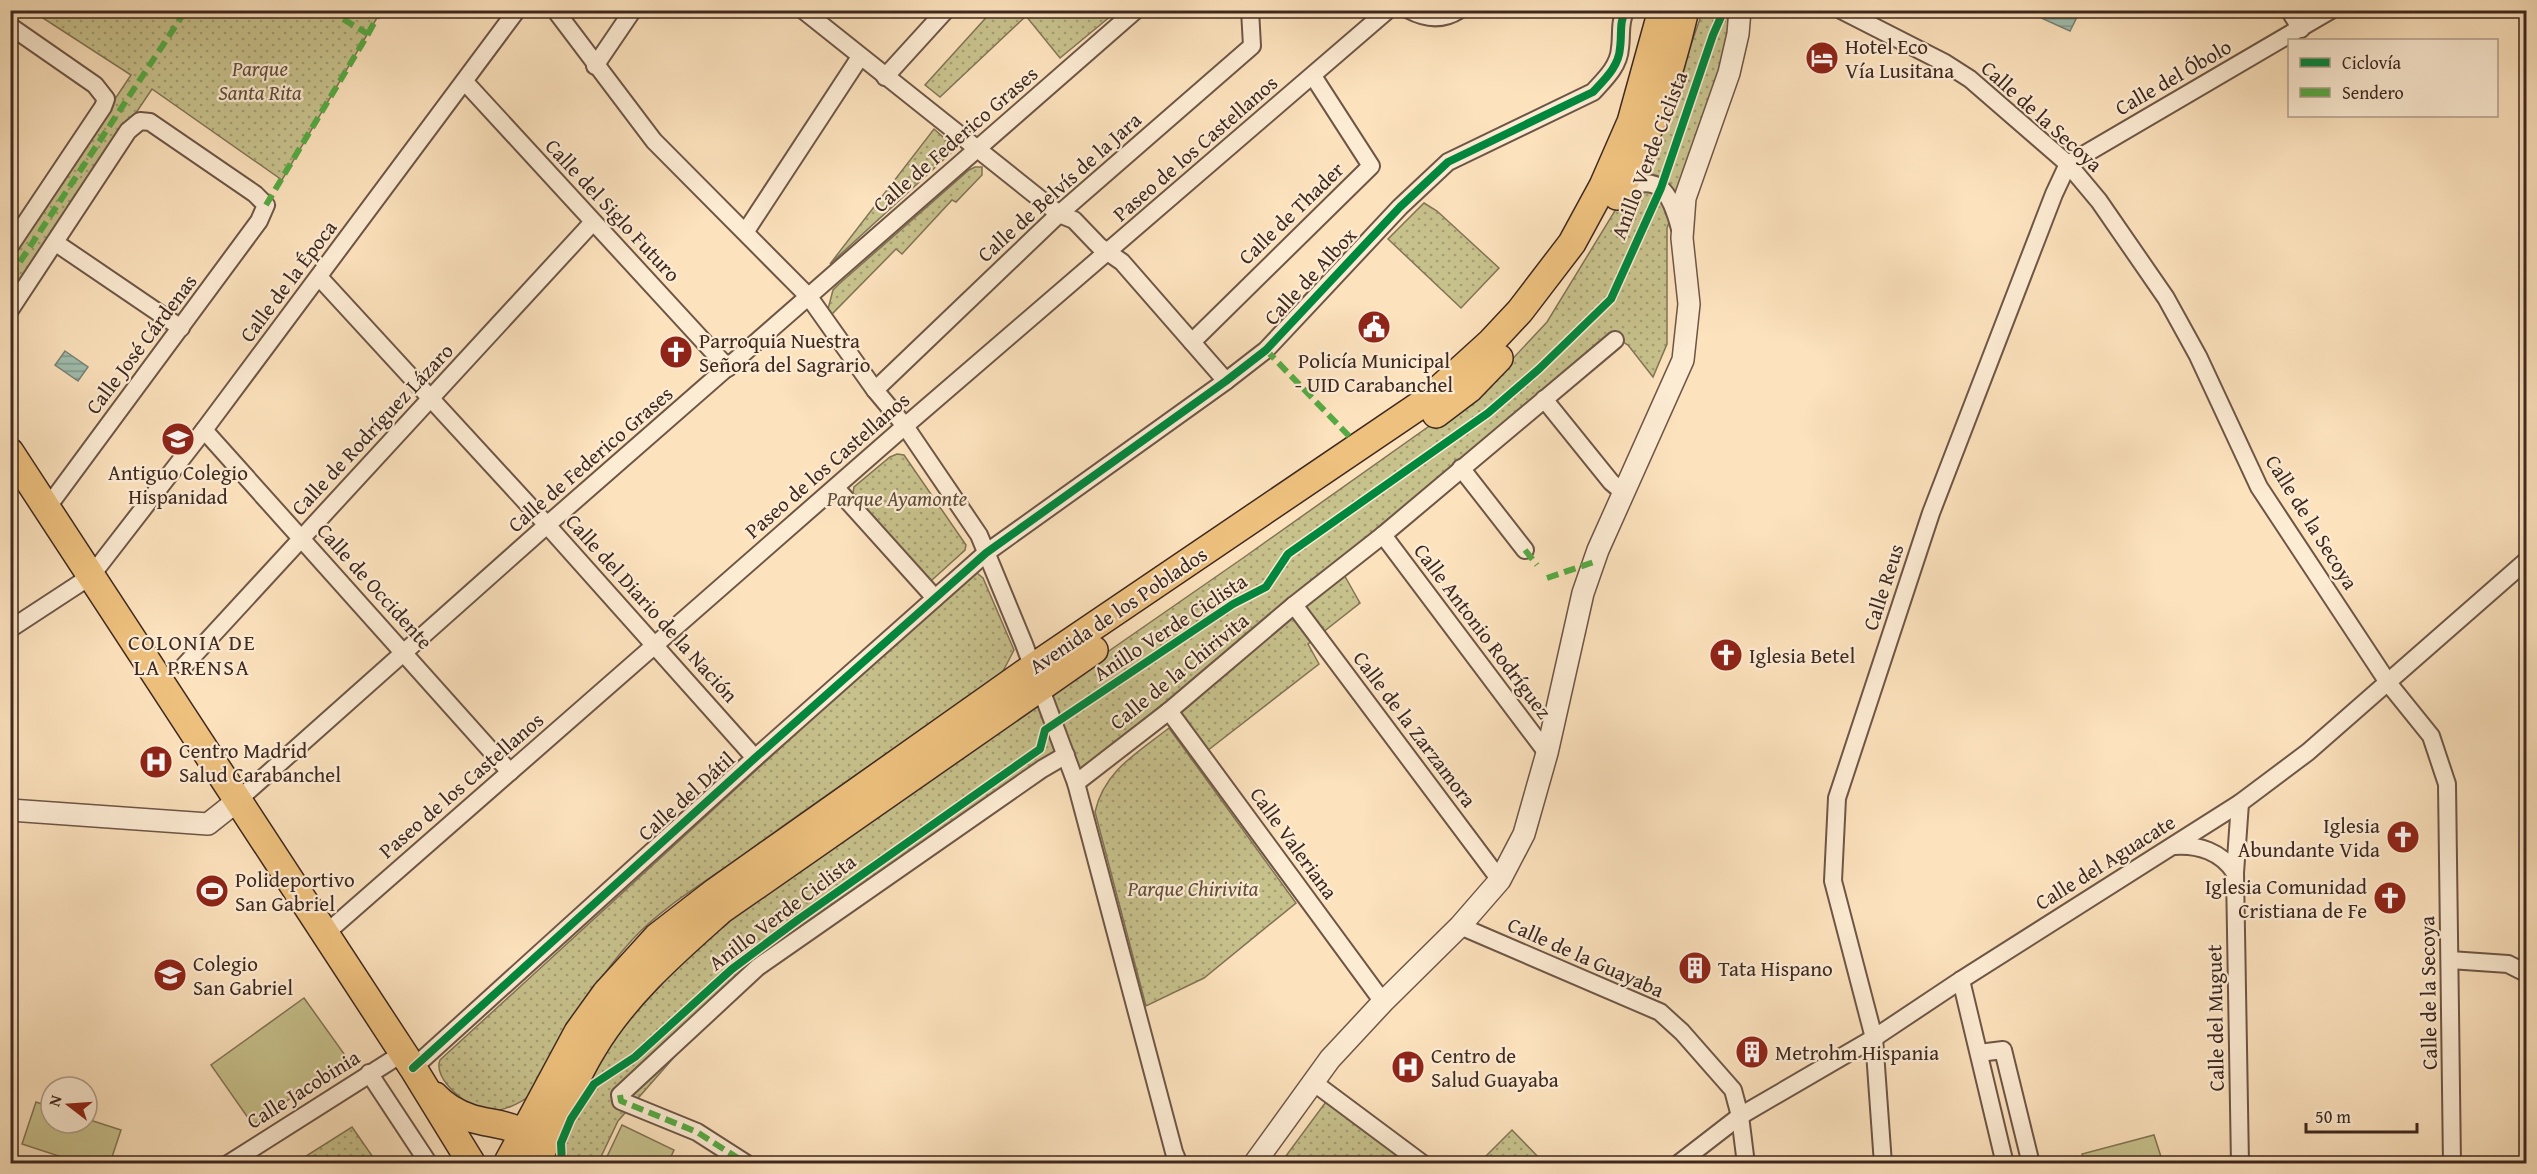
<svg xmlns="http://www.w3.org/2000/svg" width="2537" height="1174" font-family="'Gentium Book Plus',serif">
<defs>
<pattern id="grass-dots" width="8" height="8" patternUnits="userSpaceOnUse" patternTransform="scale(1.5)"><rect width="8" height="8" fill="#c7c18c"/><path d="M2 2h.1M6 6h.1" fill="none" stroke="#a39d72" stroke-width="1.8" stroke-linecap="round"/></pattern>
<pattern id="water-rules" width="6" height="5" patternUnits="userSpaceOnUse" patternTransform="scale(1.5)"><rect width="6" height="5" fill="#9fbeaf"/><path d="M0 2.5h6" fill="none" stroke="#839a8e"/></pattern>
</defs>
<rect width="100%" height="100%" fill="#fce2bd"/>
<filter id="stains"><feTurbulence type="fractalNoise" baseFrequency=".00333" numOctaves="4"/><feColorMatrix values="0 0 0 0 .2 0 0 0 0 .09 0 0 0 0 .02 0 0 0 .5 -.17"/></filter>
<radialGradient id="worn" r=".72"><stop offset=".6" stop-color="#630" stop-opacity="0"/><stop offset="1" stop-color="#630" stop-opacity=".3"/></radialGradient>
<!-- grass -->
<g fill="url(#grass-dots)" stroke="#827456" stroke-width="1.5">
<path d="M993,10h124v1l-57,47 -34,-42 -86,81 -15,-12z"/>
<path d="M32,11h349l-99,169 -130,-91 -141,209v-43l120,-180z"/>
<path d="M1709,11l11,2 9,7 2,13 -42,141 -22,54v116l-14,33 -25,-32 -16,-10 -274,229 22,39 -52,41 11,20 -112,87 -36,-49 -97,75 -9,-22 -309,209 -138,157 -20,42 -39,1 2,-43 64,-116 110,-95 508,-352 247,-175 57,-61 110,-180 45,-129z"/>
<path d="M934,129l18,16 2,5 -124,114z"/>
<path d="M975,167h7v8l-26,27 -4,-2 -50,54 -6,-5 -64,65 -4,-5 5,-19 6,-6 130,-114z"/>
<path d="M1424,203l13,8 62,57 -38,40 -73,-69z"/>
<path d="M897,454l7,1 62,90 -1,5 -33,30 -7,-1 -72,-86 1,-6 36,-30z"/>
<path d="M977,573l6,5 31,72 -13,25c-87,60 -175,119 -261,182 -36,26 -78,50 -108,83 -31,34 -49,65 -72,105 -8,13 -19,40 -30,50 -10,9 -29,17 -42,16 -19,-2 -56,-32 -48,-51l420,-385z"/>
<path d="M1169,728l127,175 -92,75 -58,28 -51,-194c9,-41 42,-59 74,-84z"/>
<path d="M1331,1095l92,69h-143z"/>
<path d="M352,1127l25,36h-82z"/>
<path d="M1512,1130l32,33h-65z"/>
</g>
<!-- pitch -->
<g fill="#c7c18c" stroke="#827456" stroke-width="1.5">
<path d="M304,998l43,60 -94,67 -42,-60z"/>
<path d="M36,1102l15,5v16h36v-4l34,11 -11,33h-30l-58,-19z"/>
<path d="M622,1125l52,25 -6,13h-64z"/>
<path d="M2154,1135l9,28h-79l-2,-9z"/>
</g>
<!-- water -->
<g fill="url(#water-rules)" stroke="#788276" stroke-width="1.5">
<path d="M2045,10l19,1 13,6 -7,14 -29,-13z"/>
<path d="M65,351l23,16 -10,14 -23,-16z"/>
</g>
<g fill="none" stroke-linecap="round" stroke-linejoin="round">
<!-- minor casing -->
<g stroke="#6e5647" stroke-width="20">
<g id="minor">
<path d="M555,10l99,131 155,156 66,93 30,36 74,109 45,109 52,139 98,369 5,12"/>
<path d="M803,10l256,204 15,6 25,26 23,16 104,119"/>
<path d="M1409,10c17,9 33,11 50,0"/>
<path d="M1841,10l104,53 25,16 98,85 31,37 67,97 32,58 61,131 130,197 42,52 16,48 5,380"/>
<path d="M2289,10l12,19"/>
<path d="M10,26l85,59 11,14 -3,8 -93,139"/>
<path d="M595,66l38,-56"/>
<path d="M885,77l61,-67"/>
<path d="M465,82l263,286"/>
<path d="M2068,164l263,-154"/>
<path d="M1620,192c39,-23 51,2 60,37"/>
<path d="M746,231l114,-174"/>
<path d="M56,243l125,85"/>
<path d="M319,277l228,248 208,233"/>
<path d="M10,310l118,-179 12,-10 10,1 105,72 11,11 -7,16 -212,287"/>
<path d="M1192,342l179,-176 -58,-90"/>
<path d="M875,390l184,-176 193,-168 -2,-36"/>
<path d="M1544,399l67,83 13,11"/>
<path d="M204,430l306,342"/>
<path d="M1461,468l64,82"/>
<path d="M836,488l99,110"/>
<path d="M1383,535l164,218"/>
<path d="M1294,605l206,275"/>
<path d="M10,629l81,-53 113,-146 313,-420"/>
<path d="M184,666l409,-444"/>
<path d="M1169,711l214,291"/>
<path d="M1076,783l93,-72 125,-106 89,-70 232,-195"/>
<path d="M237,801l310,-276 589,-515"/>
<path d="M2174,846c24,-2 48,6 61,27"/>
<path d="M1460,926l200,86 22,20 51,58 7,26 6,48"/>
<path d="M325,934l580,-508 483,-416"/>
<path d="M2450,960l58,4 18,9"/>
<path d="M1961,980l44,184"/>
<path d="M1979,1053l24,-3 28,114"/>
<path d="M413,1068l342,-310 231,-205 240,-172 40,-31 134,-143 48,-45 145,-70c12,-13 26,-26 27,-44 2,-13 -1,-27 6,-38"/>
<path d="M369,1073l60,91"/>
<path d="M1313,1082l110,82"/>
<path d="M228,1164l175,-111"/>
<path d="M747,1164l-50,-32 -76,-31 -1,-6 138,-128 284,-198 24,-14"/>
<path d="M1678,1164l62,-48 134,-78 87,-58 279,-177 68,-51 218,-191"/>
<path d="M1883,1164l-9,-126 -41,-157 4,-83 94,-285 123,-319 14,-30"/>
<path d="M2240,1164l-5,-291 5,-70"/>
</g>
</g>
<!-- tertiary casing -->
<g stroke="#6e5647" stroke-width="24">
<g id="tertiary">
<path d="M10,810l198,14 29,-23"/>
<path d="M1254,1164l76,-105 53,-57 77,-76 40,-46 24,-46 23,-81 36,-160 15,-43 85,-190 6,-56 -7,-66 3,-40 44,-125 9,-39 2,-24"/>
</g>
</g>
<!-- primary casing -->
<g stroke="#3e2820" stroke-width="30">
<g id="primary">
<path d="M1617,196c32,-56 53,-122 68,-186"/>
<path d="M1436,414l33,-25 30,-31"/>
<path d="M10,452l403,616 59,96"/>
<path d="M435,1096c10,11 21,17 35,22 25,8 50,4 66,29"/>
<path d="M507,1164l71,-132 28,-39 51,-56 58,-45 317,-224 394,-267 65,-59 29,-31 52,-68 31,-57 28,-64 31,-112"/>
<path d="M535,1164c21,-38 35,-79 58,-116 33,-55 81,-96 128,-138l373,-260"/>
</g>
</g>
<!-- minor -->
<use href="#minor" stroke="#fdecd4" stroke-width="16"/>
<!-- tertiary -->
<use href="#tertiary" stroke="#fdecd4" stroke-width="21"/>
<!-- primary -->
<use href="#primary" stroke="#eec17e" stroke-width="27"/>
<!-- quiet -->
<g stroke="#55aa43" stroke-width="6" stroke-dasharray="12 6" stroke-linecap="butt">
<path d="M368,34l13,-24"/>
<path d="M266,205l102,-171 -40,-24"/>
<path d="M10,277l176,-267"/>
<path d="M1266,350l83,86"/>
<path d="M1525,550l12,15"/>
<path d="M1547,578l47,-16"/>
<path d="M620,1095l1,6 76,31 50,32"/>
</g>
<!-- cycleway casing -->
<g stroke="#fdecd4" stroke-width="11">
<g id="cycleway">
<path d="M413,1068l342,-310 231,-205 240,-172 40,-31 134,-143 48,-45 145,-70c12,-13 26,-26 27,-44 2,-13 -1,-27 6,-38"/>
<path d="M562,1164l-1,-21 10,-24 23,-35 41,-27 97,-88 67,-50 241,-170 5,-19 188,-126 33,-17 22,-33 200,-141 51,-44 72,-70 50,-111 52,-153 11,-25"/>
</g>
</g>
<!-- cycleway -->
<use href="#cycleway" stroke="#00873e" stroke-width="8"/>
</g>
<!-- icons -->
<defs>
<g id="hotel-disc" transform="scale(1.725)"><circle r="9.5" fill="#8f2418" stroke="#fdecd4"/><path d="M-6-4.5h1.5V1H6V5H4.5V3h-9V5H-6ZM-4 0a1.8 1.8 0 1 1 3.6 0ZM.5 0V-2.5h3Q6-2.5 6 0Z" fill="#fff"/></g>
<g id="civic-disc" transform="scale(1.725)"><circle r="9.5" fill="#8f2418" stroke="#fdecd4"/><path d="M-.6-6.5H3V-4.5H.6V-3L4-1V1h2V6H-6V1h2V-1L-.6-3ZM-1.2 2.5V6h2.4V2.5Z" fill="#fff"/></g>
<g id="church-disc" transform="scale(1.725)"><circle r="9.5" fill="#8f2418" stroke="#fdecd4"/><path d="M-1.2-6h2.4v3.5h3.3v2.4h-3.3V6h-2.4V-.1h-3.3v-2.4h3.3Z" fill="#fff"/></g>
<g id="school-disc" transform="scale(1.725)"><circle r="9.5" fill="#8f2418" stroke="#fdecd4"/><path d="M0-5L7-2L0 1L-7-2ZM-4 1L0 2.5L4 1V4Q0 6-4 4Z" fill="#fff"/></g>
<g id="hospital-disc" transform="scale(1.725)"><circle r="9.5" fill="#8f2418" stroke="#fdecd4"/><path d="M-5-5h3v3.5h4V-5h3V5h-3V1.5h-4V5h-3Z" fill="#fff"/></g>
<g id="stadium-disc" transform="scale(1.725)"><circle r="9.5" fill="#8f2418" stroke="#fdecd4"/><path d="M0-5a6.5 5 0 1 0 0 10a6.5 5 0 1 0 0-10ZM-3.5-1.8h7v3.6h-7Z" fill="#fff"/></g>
<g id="building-disc" transform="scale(1.725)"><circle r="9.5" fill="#8f2418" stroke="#fdecd4"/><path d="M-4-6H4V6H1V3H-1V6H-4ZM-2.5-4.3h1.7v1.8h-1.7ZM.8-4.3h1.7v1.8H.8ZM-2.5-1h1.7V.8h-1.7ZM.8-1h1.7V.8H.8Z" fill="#fff"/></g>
</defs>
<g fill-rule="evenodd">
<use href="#hotel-disc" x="1822" y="58"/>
<use href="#civic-disc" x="1374" y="327"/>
<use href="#church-disc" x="676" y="352"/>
<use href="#school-disc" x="178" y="439"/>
<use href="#church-disc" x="1726" y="655"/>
<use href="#hospital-disc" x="156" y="762"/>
<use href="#church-disc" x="2403" y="837"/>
<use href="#stadium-disc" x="212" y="891"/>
<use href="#church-disc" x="2390" y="898"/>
<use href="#building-disc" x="1695" y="968"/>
<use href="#school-disc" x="170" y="975"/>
<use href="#building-disc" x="1752" y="1052"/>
<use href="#hospital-disc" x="1408" y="1067"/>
</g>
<g text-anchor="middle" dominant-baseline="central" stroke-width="4.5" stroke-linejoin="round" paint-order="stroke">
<!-- poi labels -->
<g font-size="21" fill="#3e2820" stroke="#fdecd4" text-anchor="start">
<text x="1845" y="46">Hotel Eco<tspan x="1845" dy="24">Vía Lusitana</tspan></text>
<text x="699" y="340">Parroquia Nuestra<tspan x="699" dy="24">Señora del Sagrario</tspan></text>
<text x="1374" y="360" text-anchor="middle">Policía Municipal<tspan x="1374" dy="24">- UID Carabanchel</tspan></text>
<text x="178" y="472" text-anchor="middle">Antiguo Colegio<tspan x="178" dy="24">Hispanidad</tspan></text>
<text x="1749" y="655">Iglesia Betel</text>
<text x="179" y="750">Centro Madrid<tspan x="179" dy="24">Salud Carabanchel</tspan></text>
<text x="2380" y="825" text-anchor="end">Iglesia<tspan x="2380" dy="24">Abundante Vida</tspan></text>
<text x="235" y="879">Polideportivo<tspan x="235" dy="24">San Gabriel</tspan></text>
<text x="2367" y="886" text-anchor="end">Iglesia Comunidad<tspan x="2367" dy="24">Cristiana de Fe</tspan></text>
<text x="193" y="963">Colegio<tspan x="193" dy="24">San Gabriel</tspan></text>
<text x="1718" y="968">Tata Hispano</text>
<text x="1775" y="1052">Metrohm Hispania</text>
<text x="1431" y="1055">Centro de<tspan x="1431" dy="24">Salud Guayaba</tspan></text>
</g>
<!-- park labels -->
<g font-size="21" font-style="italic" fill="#604e3b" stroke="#fdecd4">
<text x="260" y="68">Parque<tspan x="260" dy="24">Santa Rita</tspan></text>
<text x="897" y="498">Parque Ayamonte</text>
<text x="1193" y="888">Parque Chirivita</text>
</g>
<!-- street labels -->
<g font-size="21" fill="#3e2820" stroke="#fdecd4">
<text transform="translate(2173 77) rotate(-30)">Calle del Óbolo</text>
<text transform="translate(2042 116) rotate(42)">Calle de la Secoya</text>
<text transform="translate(955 139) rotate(-41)">Calle de Federico Grases</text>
<text transform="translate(1195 148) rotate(-41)">Paseo de los Castellanos</text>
<text transform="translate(1649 155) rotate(-69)">Anillo Verde Ciclista</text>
<text transform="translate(1059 187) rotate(-42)">Calle de Belvís de la Jara</text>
<text transform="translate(613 210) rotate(47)">Calle del Siglo Futuro</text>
<text transform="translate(1291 213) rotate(-44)">Calle de Thader</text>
<text transform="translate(1310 276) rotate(-47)">Calle de Albox</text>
<text transform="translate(288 281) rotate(-53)">Calle de la Época</text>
<text transform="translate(141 344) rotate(-53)">Calle José Cárdenas</text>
<text transform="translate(372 429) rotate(-47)">Calle de Rodríguez Lázaro</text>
<text transform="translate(590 459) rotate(-41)">Calle de Federico Grases</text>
<text transform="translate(827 465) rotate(-41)">Paseo de los Castellanos</text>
<text transform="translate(2312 522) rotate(58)">Calle de la Secoya</text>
<text transform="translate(375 586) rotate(48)">Calle de Occidente</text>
<text transform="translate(1883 587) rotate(-72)">Calle Reus</text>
<text transform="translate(652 608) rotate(48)">Calle del Diario de la Nación</text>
<text transform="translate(1118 610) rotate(-34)">Avenida de los Poblados</text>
<text transform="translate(1170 627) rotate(-33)">Anillo Verde Ciclista</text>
<text transform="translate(1483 631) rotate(53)">Calle Antonio Rodríguez</text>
<text transform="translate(1179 671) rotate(-39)">Calle de la Chirivita</text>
<text transform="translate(1415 729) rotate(53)">Calle de la Zarzamora</text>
<text transform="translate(461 785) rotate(-41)">Paseo de los Castellanos</text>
<text transform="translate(686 796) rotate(-42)">Calle del Dátil</text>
<text transform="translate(1294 843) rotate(54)">Calle Valeriana</text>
<text transform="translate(2105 862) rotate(-32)">Calle del Aguacate</text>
<text transform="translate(782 912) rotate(-37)">Anillo Verde Ciclista</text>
<text transform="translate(1586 957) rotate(24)">Calle de la Guayaba</text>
<text transform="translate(2428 993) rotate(-91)">Calle de la Secoya</text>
<text transform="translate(2215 1018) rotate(-91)">Calle del Muguet</text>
<text transform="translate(303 1089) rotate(-32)">Calle Jacobinia</text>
</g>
<!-- neighbourhood labels -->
<g font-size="22" letter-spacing="1.5" fill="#3e2820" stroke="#fdecd4">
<text x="192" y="642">COLONIA DE<tspan x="192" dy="25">LA PRENSA</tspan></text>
</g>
</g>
<!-- margin -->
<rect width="2537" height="1174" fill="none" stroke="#fce2bd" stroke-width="36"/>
<rect x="12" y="12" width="2513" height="1150" fill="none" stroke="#3e2820" stroke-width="3"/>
<rect x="18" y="18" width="2501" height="1138" fill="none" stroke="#3e2820" stroke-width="1.5"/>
<!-- legend -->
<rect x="2288" y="39" width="210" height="78" fill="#fdecd4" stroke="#b19e8c" stroke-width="1.5"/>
<rect x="2300" y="58" width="30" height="9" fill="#00873e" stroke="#b19e8c" stroke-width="1.5"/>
<text x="2342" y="69" font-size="18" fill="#3e2820">Ciclovía</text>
<rect x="2300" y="88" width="30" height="9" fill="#55aa43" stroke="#b19e8c" stroke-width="1.5"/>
<text x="2342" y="99" font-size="18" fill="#3e2820">Sendero</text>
<!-- north arrow -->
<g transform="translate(69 1105) rotate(287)"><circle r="28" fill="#fdecd4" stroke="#b19e8c" stroke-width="1.5"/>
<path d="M0-4.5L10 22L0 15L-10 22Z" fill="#8f2418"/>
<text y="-9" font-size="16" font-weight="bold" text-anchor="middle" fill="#3e2820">N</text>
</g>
<!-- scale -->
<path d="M2306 1123v9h111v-9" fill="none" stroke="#3e2820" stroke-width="3"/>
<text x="2315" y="1123" font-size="18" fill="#3e2820" stroke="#fdecd4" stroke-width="4.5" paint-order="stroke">50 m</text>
<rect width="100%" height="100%" filter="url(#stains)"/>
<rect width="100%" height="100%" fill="url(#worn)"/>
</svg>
